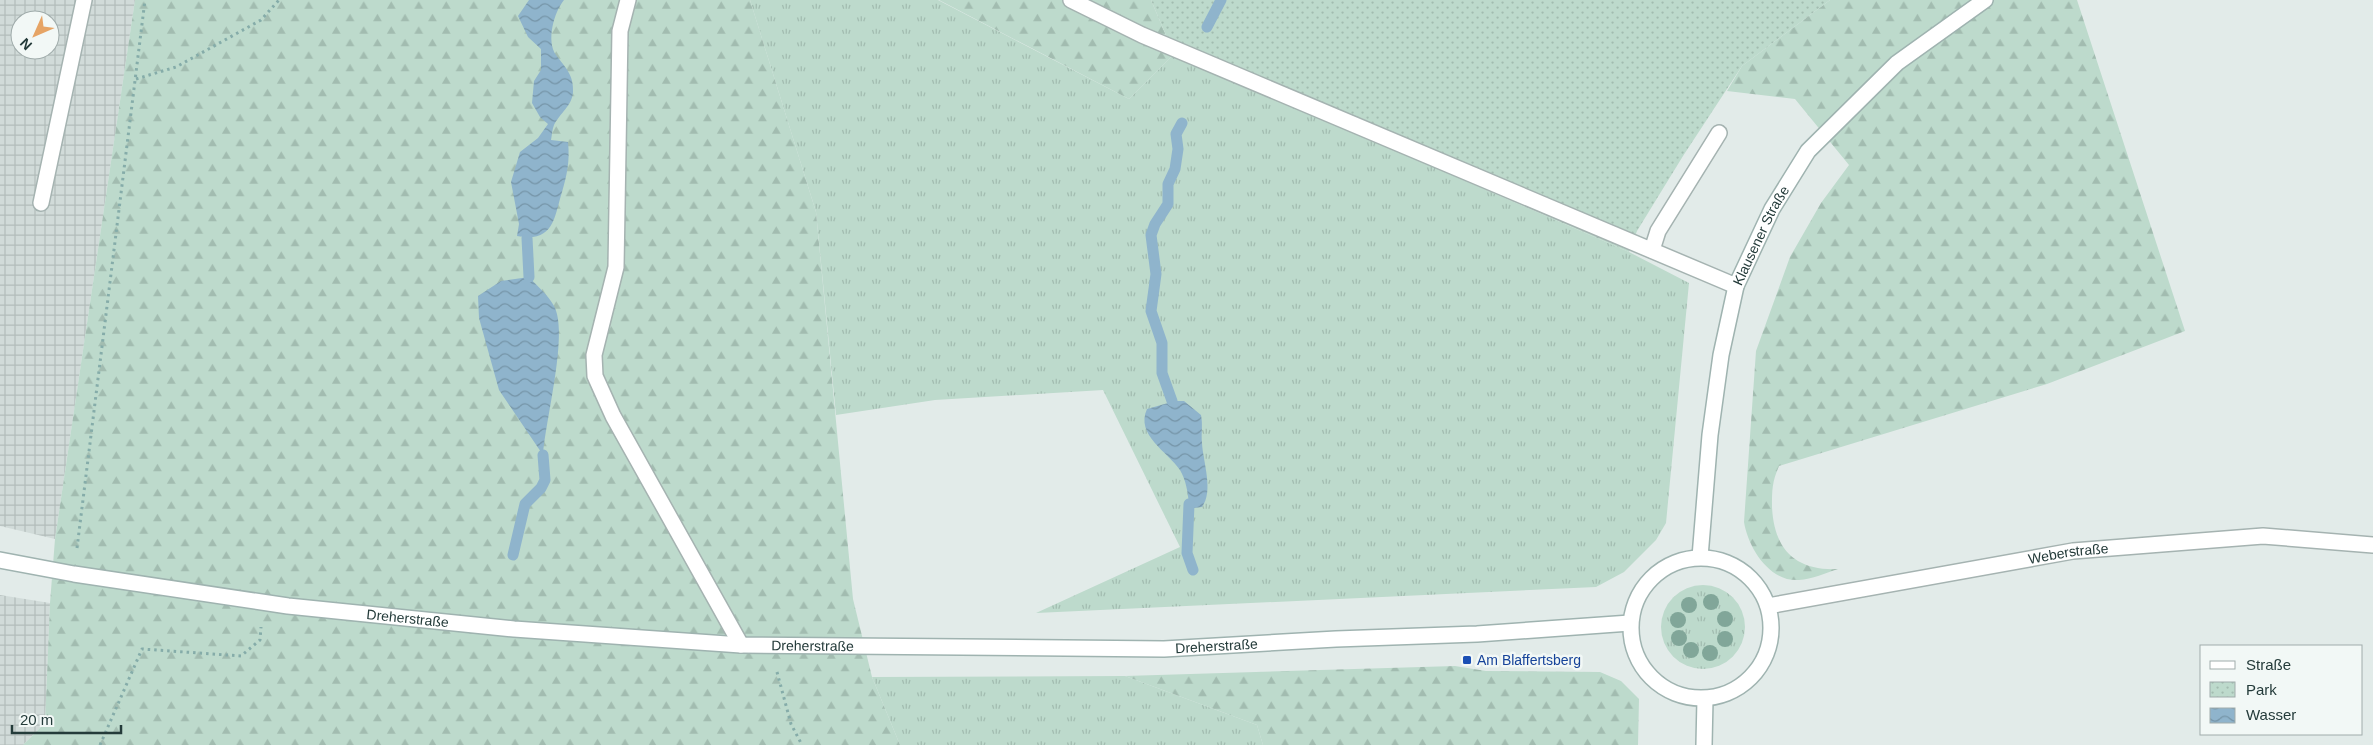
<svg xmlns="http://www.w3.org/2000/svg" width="2373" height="745" font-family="Arial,sans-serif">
<defs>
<pattern id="industrial-grid" width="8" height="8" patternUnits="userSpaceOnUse" patternTransform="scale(1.25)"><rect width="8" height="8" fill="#d1dbd9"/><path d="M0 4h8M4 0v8" fill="none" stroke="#b3bdbb"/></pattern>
<pattern id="grass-tufts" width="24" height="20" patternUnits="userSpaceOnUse" patternTransform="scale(1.25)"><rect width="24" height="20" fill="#bddacc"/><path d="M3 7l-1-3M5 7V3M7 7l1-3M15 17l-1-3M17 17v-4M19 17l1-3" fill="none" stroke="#a2bcb0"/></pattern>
<pattern id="forest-firs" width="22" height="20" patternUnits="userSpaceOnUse" patternTransform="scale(1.25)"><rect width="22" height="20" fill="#bddacc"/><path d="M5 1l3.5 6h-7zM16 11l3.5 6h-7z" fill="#a2bcb0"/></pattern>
<pattern id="park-dots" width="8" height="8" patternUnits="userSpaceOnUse" patternTransform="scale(1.25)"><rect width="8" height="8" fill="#bddacc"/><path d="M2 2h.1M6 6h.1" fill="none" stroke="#a2bcb0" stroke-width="1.8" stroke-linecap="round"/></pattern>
<pattern id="water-waves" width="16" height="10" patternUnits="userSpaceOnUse" patternTransform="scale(1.25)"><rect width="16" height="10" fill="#8fb4cc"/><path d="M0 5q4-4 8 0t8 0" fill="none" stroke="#7594a7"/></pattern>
</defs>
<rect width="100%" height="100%" fill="#e2ebe9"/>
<!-- industrial -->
<g fill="url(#industrial-grid)" fill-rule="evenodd">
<path d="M0,0h135l-80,539 -55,-13zM20,20h30v30h-30z"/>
<path d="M0,595l50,8 -5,120 -22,22h-23z"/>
</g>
<!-- grass -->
<g fill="url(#grass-tufts)">
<path d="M750,0h188l191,99 45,-45 455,198 60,31 -23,240 -10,17 -32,32 -28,15 -560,26 144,-66 -77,-157 -168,10 -99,15 -20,-203z"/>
<circle cx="1703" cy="627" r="42"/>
<path d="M1125,676l132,49 6,20h-363l-28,-68z"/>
</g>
<!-- forest -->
<g fill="url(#forest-firs)">
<path d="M135,0h615l66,212 37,387 19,78 28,68h-877l22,-22 5,-120 5,-64z"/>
<path d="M939,0h212l23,54 -45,45z"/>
<path d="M1830,0h247l108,331 -138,53 -268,82c-7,16 -7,24 -7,41 2,42 23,64 66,62 -12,4 -26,10 -39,11 -30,2 -51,-33 -55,-58l12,-171 34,-94 31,-54 28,-38 -54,-66 -68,-8 15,-25z"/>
<path d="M1455,666l31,5 114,1 21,9 18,18 -1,46h-375l-6,-20 -132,-49z"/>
</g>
<!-- park -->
<path fill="url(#park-dots)" d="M1151,0h679l-88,66 -59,90 -46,75 -8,21 -455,-198z"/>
<!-- water -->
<g fill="url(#water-waves)">
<path d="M529,0h35c-10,12 -18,41 -8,55 9,12 18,20 17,37 -1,14 -13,21 -19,33 -2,5 -2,10 -3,15l17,2c2,19 -1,33 -6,50 -8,26 -8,51 -45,44l2,-12 -8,-42 9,-30 18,-14 10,-14 -8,-7 -8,-14 2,-22 7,-11v-21l-13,-12 -10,-21z"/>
<path d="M529,277c8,9 19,18 25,29 15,27 -9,115 -11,149l-44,-65 -20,-72 -1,-22 23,-15z"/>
<path d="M1175,401h9l17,14c2,10 0,19 1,28 1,19 12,48 0,64l-8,1 -5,-4c-1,-11 -3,-24 -9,-34 -12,-18 -45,-35 -33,-61z"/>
</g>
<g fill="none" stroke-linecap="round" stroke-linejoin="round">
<!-- stream -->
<g stroke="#8fb4cc" stroke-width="11">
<path d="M1207,27l14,-27"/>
<path d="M527,238l2,39"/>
<path d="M1172,401l-10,-28v-30l-11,-32 5,-37 -5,-39 4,-11 13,-20v-20l7,-15 3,-20 -2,-15 6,-11"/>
<path d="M1189,504l-2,49 6,17"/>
<path d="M513,555l12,-51 16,-16 4,-8 -2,-25"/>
</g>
<!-- service casing -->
<g stroke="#a5b3b1" stroke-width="18">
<g id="service">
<path d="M628,0l-8,31 -4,236 -22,88 1,21 18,40 128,229"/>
<path d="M1071,0l71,35 594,251"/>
<path d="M41,203l43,-203"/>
<path d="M1652,250l6,-19 61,-98"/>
</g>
</g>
<!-- minor casing -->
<g stroke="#a5b3b1" stroke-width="18">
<g id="minor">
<path id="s1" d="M1768,606l305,-55 190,-15 110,9"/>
</g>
</g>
<!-- secondary casing -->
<g stroke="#9fb3b0" stroke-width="18">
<g id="secondary">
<path id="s2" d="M1700,557l10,-122 11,-80 15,-69 36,-77 36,-58 89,-88 88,-63"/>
<circle cx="1701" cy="628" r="70"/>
<path id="s3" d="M0,560l74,14 214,32 226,23 227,16 423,4 172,-10 141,-5 153,-11"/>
<path d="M1704,745l1,-46"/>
</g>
</g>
<!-- path -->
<g stroke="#85aca9" stroke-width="3" stroke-dasharray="2.5 4" stroke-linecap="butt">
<path d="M136,79l40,-12 85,-47 18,-20"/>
<path d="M77,548l68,-548"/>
<path d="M777,672l14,52 11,21"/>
<path d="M100,745l42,-96 99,7 19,-16 1,-13"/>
</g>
<!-- service -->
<use href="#service" stroke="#fff" stroke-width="15"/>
<!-- minor -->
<use href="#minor" stroke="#fff" stroke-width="15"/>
<!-- secondary -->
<use href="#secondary" stroke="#fff" stroke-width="15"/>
</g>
<!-- trees -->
<g fill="#81a699">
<circle cx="1711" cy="602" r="8"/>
<circle cx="1689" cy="605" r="8"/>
<circle cx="1725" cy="619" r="8"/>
<circle cx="1678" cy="620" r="8"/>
<circle cx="1679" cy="638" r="8"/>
<circle cx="1725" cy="639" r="8"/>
<circle cx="1691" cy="650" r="8"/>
<circle cx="1710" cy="653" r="8"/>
</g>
<!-- markers -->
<rect fill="#1a4fb4" stroke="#f2f8f6" stroke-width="2" x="1462" y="655" width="10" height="10" rx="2.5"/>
<g text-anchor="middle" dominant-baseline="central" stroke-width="5" stroke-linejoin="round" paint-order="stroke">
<!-- street labels -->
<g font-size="14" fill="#243b3a" stroke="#f2f8f6">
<text stroke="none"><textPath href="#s2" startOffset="330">Klausener Straße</textPath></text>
<text stroke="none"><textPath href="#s1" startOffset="305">Weberstraße</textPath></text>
<text stroke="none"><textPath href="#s3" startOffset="412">Dreherstraße</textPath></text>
<text stroke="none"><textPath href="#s3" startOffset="818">Dreherstraße</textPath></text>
<text stroke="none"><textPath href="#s3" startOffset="1222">Dreherstraße</textPath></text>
</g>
<!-- transit labels -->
<g font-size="14" fill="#164399" stroke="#f2f8f6" text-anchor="start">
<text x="1477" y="660">Am Blaffertsberg</text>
</g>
</g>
<!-- legend -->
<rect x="2200" y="645" width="162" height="90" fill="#f2f8f6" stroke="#a0acab"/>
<rect x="2210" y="661" width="25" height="8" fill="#ffffff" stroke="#a0acab"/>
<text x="2246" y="670" font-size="15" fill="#243b3a">Straße</text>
<rect x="2210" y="682" width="25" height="15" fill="url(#park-dots)" stroke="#a0acab"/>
<text x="2246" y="695" font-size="15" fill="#243b3a">Park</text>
<rect x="2210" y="708" width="25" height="15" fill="url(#water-waves)" stroke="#a0acab"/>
<text x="2246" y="720" font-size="15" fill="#243b3a">Wasser</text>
<!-- north arrow -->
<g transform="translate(35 35) rotate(225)"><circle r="24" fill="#f2f8f6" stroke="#a0acab"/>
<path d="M0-4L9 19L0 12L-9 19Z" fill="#e6a465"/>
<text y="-8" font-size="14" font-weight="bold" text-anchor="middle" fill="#243b3a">N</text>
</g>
<!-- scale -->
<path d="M12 725v8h109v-8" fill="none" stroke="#243b3a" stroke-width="2.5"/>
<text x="20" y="725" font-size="15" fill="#243b3a" stroke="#f2f8f6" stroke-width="4" paint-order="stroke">20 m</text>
</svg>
